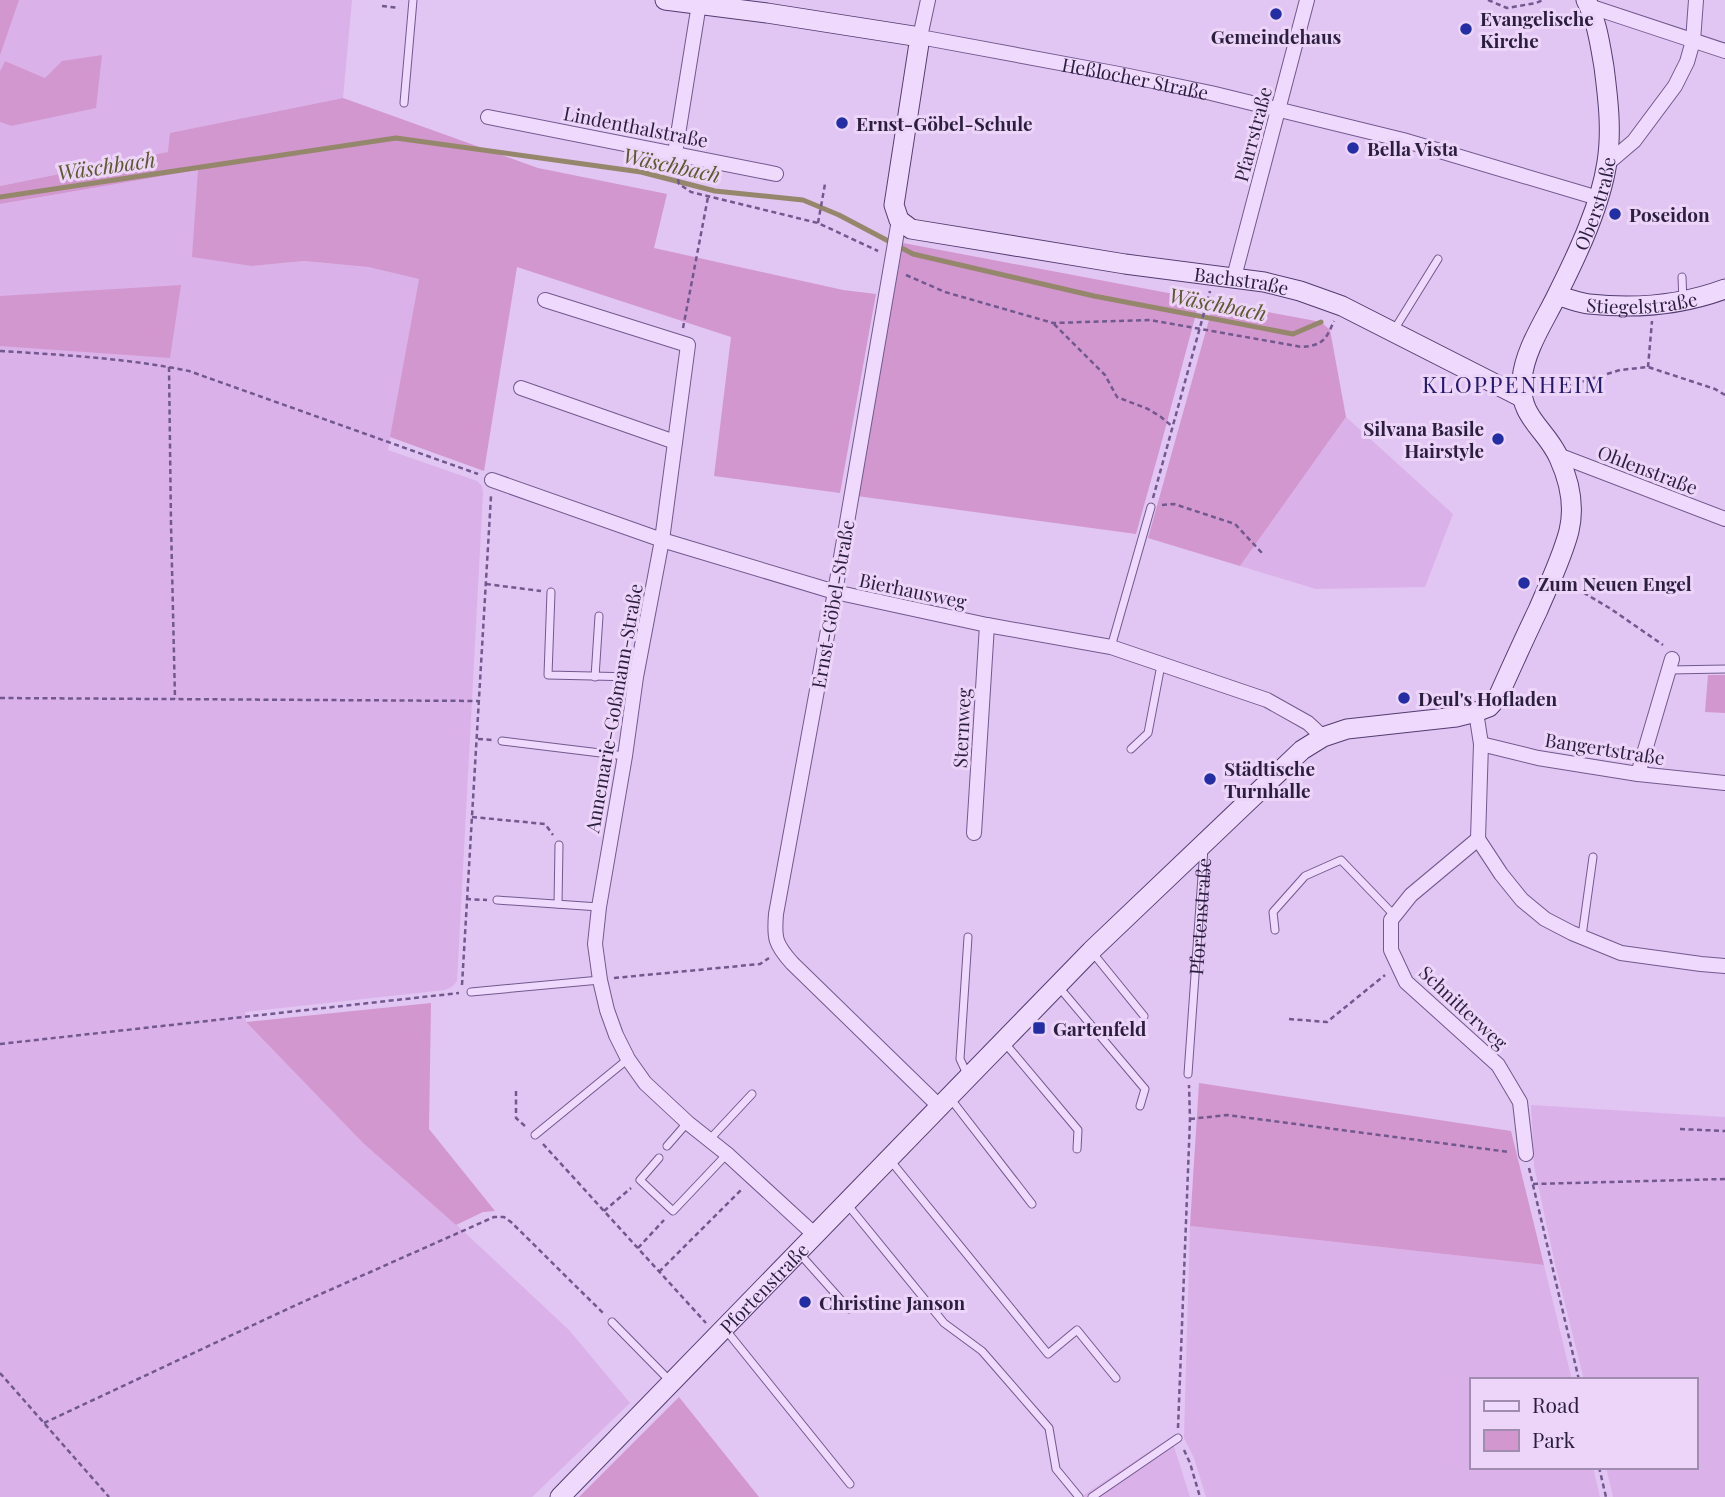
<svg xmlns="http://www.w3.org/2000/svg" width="1725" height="1497" font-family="'Playfair Display',serif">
<rect width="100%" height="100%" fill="#e1c5f2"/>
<!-- farmland -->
<g fill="#dbb1e9">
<path d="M0,0h352l-9,98 -172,35 -2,19 -169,34v-64l11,4 34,-48 -40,-17 -5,10z"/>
<path d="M199,170l53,96 52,-5 64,6 51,12 -31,171 89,31 5,5 1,7 -26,488 -4,5 -8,4 -200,22 1,10 117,121 97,85 109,102 61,73 -98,94h-532v-1293z"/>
<path d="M1346,417l107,97 -28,73 -109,2 -76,-23z"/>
<path d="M1531,1105l194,12v380h-112l-7,-30h89v-87h-111l-29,-116 -21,-98z"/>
<path d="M1190,1226l354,39 28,115h-101v87h122l7,30h-394l-12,-39 -10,-20z"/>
<path d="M1171,1437l19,60h-109z"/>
</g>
<!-- green -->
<g fill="#d297cf">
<path d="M0,0h19l-19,55z"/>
<path d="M102,55l-6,53 -85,18 -11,-4v-51l5,-10 40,17 17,-17z"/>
<path d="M343,98l195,70 129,26 -13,54 189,42 33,4 -36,199 -126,-17 17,-139 -214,-70 -33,204 -94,-34 29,-158 -51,-12 -64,-6 -52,5 -60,-9 6,-87 -198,34v-18l168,-34 2,-19z"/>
<path d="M903,243l297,56 -40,149 -24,86 -279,-38z"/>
<path d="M181,285l-11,73 -170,-12v-50z"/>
<path d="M1214,302l107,20 9,8 16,87 -106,149 -92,-28z"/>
<path d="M1708,675h17v38l-20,-1z"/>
<path d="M431,1003l-2,126 66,82 -12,1 -27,13 -93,-82 -117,-121z"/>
<path d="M1199,1083l312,48 33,134 -354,-39z"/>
<path d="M679,1397l80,100h-180z"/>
</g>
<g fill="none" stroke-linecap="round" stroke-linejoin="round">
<!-- stream -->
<path stroke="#95876c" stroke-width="5" d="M0,197l396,-59 245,34 74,19 88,9 36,15 74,39 181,42 199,38 28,-12"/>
<!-- lane casing -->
<g stroke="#71598f" stroke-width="9">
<g id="lane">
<path d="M404,103l9,-103"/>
<path d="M1682,277l1,24"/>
<path d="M1394,330l44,-71"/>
<path d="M551,592l-3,83 88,2"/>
<path d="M1111,647l40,-140"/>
<path d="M1669,670l56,-1"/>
<path d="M595,677l4,-61"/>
<path d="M502,741l123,15"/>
<path d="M1131,749l17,-16 13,-68"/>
<path d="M497,900l102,7"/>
<path d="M558,904l1,-59"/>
<path d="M1275,930l-2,-18 32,-36 36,-16 53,55"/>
<path d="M1582,936l11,-79"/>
<path d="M1092,952l52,64"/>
<path d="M1058,986l87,103 -5,17"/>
<path d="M471,992l129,-12"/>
<path d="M1004,1042l74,88 -1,19"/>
<path d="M967,1074l-7,-15 8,-122"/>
<path id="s1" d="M1188,1074l16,-226"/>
<path d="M950,1098l82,106"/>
<path d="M535,1135l93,-76"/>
<path d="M710,1139l42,-45"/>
<path d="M667,1146l20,-23"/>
<path d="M659,1158l-19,22 33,31 54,-57"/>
<path d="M890,1160l158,194 29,-24 39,48"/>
<path d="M847,1204l97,119 38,28 67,77 7,41 23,28"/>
<path d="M799,1253l50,56"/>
<path d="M612,1322l59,60"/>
<path d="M725,1329l125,155"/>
<path d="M1092,1497l86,-59"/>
</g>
</g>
<!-- street casing -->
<g stroke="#71598f" stroke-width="16">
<g id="street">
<path id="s2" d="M928,0l-8,37 199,37 92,19 192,47 195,58"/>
<path d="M1589,6l136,45"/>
<path d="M488,117l288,57"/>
<path d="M675,153l24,-149"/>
<path d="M1607,164l27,-23 41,-55 12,-24 6,-21 3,-41"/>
<path d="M899,220l-64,372 -59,322c-2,24 -1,30 16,49l148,144"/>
<path d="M1234,277l73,-277"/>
<path d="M545,300l143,45 -26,195 -26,137 -11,79 -26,151 -4,37 5,36 7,30 9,25 12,24 17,24 43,40 39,31 88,81"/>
<path d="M521,388l154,54"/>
<path d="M1558,455l167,64"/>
<path d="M492,480l170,60 173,52 152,33 124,22 156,53 41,23 15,14"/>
<path d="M1476,712l5,32 -3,95 -67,56 -20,25v30l15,32 92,83 22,37 6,52"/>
<path d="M1481,744l57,14 100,16 87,9"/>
<path d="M1638,774l34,-115"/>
<path d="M974,833l13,-208"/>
<path d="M1478,839l23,35 21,26 23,19 27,14 49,20 80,11 24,2"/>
</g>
</g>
<!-- secondary casing -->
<g stroke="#523c71" stroke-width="21">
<g id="secondary">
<path id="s3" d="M665,0l102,13 153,24 -26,168 5,15 12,9 214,35 139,18 36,9 42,15 179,91"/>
<path id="s4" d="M1557,296c11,2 22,7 32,8 46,5 93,1 136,-15"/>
<path id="s5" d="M560,1497l531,-546 211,-201 21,-13 24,-8 109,-12 20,-5 13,-5 9,-10c13,-29 26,-58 40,-87 11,-26 24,-52 31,-79 6,-25 0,-51 -10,-73 -13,-30 -41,-40 -37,-79 3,-31 24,-60 37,-88 19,-38 42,-87 48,-129 5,-31 1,-64 -3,-95 -4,-23 -7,-46 -18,-67"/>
</g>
</g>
<!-- path -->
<g stroke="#71598f" stroke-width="2.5" stroke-dasharray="5 3.5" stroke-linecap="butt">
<path d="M1488,0l19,8 29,-5 7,-3"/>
<path d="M382,6l17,2"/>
<path d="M676,171l3,13 12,8 127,31 60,28"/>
<path d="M818,223l7,-39"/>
<path d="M906,275l39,17 108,31 97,-3 152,27c22,-2 24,-8 32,-26"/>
<path d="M1054,324l51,51 12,22 31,12 13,8 12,10"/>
<path d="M683,328l25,-131"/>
<path d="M0,351c63,4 126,7 189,20l289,103"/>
<path d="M169,367l2,157 4,175"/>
<path d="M1648,367l4,-46"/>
<path d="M1542,394l78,-24 28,-3 67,22 10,6"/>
<path d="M1153,498l57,-207"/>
<path d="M1162,505l12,-1 61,20 27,29"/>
<path d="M486,584l55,7"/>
<path d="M1569,584l42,25 52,36"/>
<path d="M0,698l479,3"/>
<path d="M478,739l14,1"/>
<path d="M472,817l73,7 8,11"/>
<path d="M466,899l21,1"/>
<path d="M614,978l146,-14 9,-6"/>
<path d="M462,985l29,-489"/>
<path d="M1289,1019l38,3 58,-47"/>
<path d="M0,1044l459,-51"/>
<path d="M516,1091v27l10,9"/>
<path d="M1190,1119l37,-4 282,37"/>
<path d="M1680,1129l45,2"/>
<path d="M543,1144l163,179"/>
<path d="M1529,1168l50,212"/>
<path d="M1533,1184l192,-5"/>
<path d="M604,1211l27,-23"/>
<path d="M638,1248l26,-28"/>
<path d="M659,1272l82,-82"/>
<path d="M0,1373l109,124"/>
<path d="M44,1423l252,-118 198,-88h10l7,5 93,92"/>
<path d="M1178,1428l12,-309 -1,-34"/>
<path d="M1184,1450l6,13 10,34"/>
<path d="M1599,1467l7,30"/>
</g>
<!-- lane -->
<use href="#lane" stroke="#efd9fc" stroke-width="7"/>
<!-- street -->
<use href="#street" stroke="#efd9fc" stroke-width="14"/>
<!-- secondary -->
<use href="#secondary" stroke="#efd9fc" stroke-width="19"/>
</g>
<!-- markers -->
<g fill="#232ea4" stroke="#ecd5f9" stroke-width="2.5">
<circle cx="1276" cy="14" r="7"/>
<circle cx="1466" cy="29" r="7"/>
<circle cx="842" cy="123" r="7"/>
<circle cx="1353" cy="148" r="7"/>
<circle cx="1615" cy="214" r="7"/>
<circle cx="1498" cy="439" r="7"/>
<circle cx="1524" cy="583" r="7"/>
<circle cx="1404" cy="698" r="7"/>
<circle cx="1210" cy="779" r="7"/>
<rect x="1032" y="1021" width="14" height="14" rx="3.5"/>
<circle cx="805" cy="1302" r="7"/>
</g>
<g text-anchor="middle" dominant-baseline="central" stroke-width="6" stroke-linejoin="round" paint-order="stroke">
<!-- poi labels -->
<g font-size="19" font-weight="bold" fill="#2b1e3e" stroke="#ecd5f9" text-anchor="start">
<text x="1480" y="18">Evangelische<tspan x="1480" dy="22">Kirche</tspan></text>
<text x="1276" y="36" text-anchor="middle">Gemeindehaus</text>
<text x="856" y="123">Ernst-Göbel-Schule</text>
<text x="1367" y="148">Bella Vista</text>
<text x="1629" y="214">Poseidon</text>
<text x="1484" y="428" text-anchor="end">Silvana Basile<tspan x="1484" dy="22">Hairstyle</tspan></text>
<text x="1538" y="583">Zum Neuen Engel</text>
<text x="1418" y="698">Deul's Hofladen</text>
<text x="1224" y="768">Städtische<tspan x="1224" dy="22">Turnhalle</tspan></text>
<text x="1053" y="1028">Gartenfeld</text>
<text x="819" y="1302">Christine Janson</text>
</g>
<!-- street labels -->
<g font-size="19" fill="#2b1e3e" stroke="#ecd5f9">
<text stroke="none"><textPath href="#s2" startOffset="257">Heßlocher Straße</textPath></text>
<text transform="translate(636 126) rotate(11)">Lindenthalstraße</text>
<text transform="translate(1252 134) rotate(-75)">Pfarrstraße</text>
<text stroke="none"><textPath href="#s5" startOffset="1797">Oberstraße</textPath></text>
<text stroke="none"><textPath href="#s3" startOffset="793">Bachstraße</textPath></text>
<text stroke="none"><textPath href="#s4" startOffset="86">Stiegelstraße</textPath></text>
<text transform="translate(1648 469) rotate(21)">Ohlenstraße</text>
<text transform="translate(913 590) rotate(12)">Bierhausweg</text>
<text transform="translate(832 604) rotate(-80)">Ernst-Göbel-Straße</text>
<text transform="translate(613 708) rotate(-80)">Annemarie-Goßmann-Straße</text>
<text transform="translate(961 728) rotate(-87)">Sternweg</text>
<text transform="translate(1605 748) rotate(9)">Bangertstraße</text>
<text stroke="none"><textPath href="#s1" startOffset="158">Pfortenstraße</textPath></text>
<text transform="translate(1464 1007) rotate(43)">Schnitterweg</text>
<text stroke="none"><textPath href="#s5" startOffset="292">Pfortenstraße</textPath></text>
</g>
<!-- water labels -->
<g font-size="21" font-style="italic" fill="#5f582c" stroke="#ecd5f9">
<text transform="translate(672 164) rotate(12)">Wäschbach</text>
<text transform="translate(106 165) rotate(-8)">Wäschbach</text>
<text transform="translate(1218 303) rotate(11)">Wäschbach</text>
</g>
<!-- quarter labels -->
<g font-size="23" letter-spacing="2" fill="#24196e" stroke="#ecd5f9">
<text x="1514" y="383">KLOPPENHEIM</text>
</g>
</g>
<!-- legend -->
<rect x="1470" y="1378" width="228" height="91" fill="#ecd5f9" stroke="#9f8cae" stroke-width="2"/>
<rect x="1484" y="1401" width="35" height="10" fill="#efd9fc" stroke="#9f8cae" stroke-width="2"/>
<text x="1532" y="1413" font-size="21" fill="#2b1e3e">Road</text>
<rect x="1484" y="1430" width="35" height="21" fill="#d297cf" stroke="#9f8cae" stroke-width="2"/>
<text x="1532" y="1448" font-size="21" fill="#2b1e3e">Park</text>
</svg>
